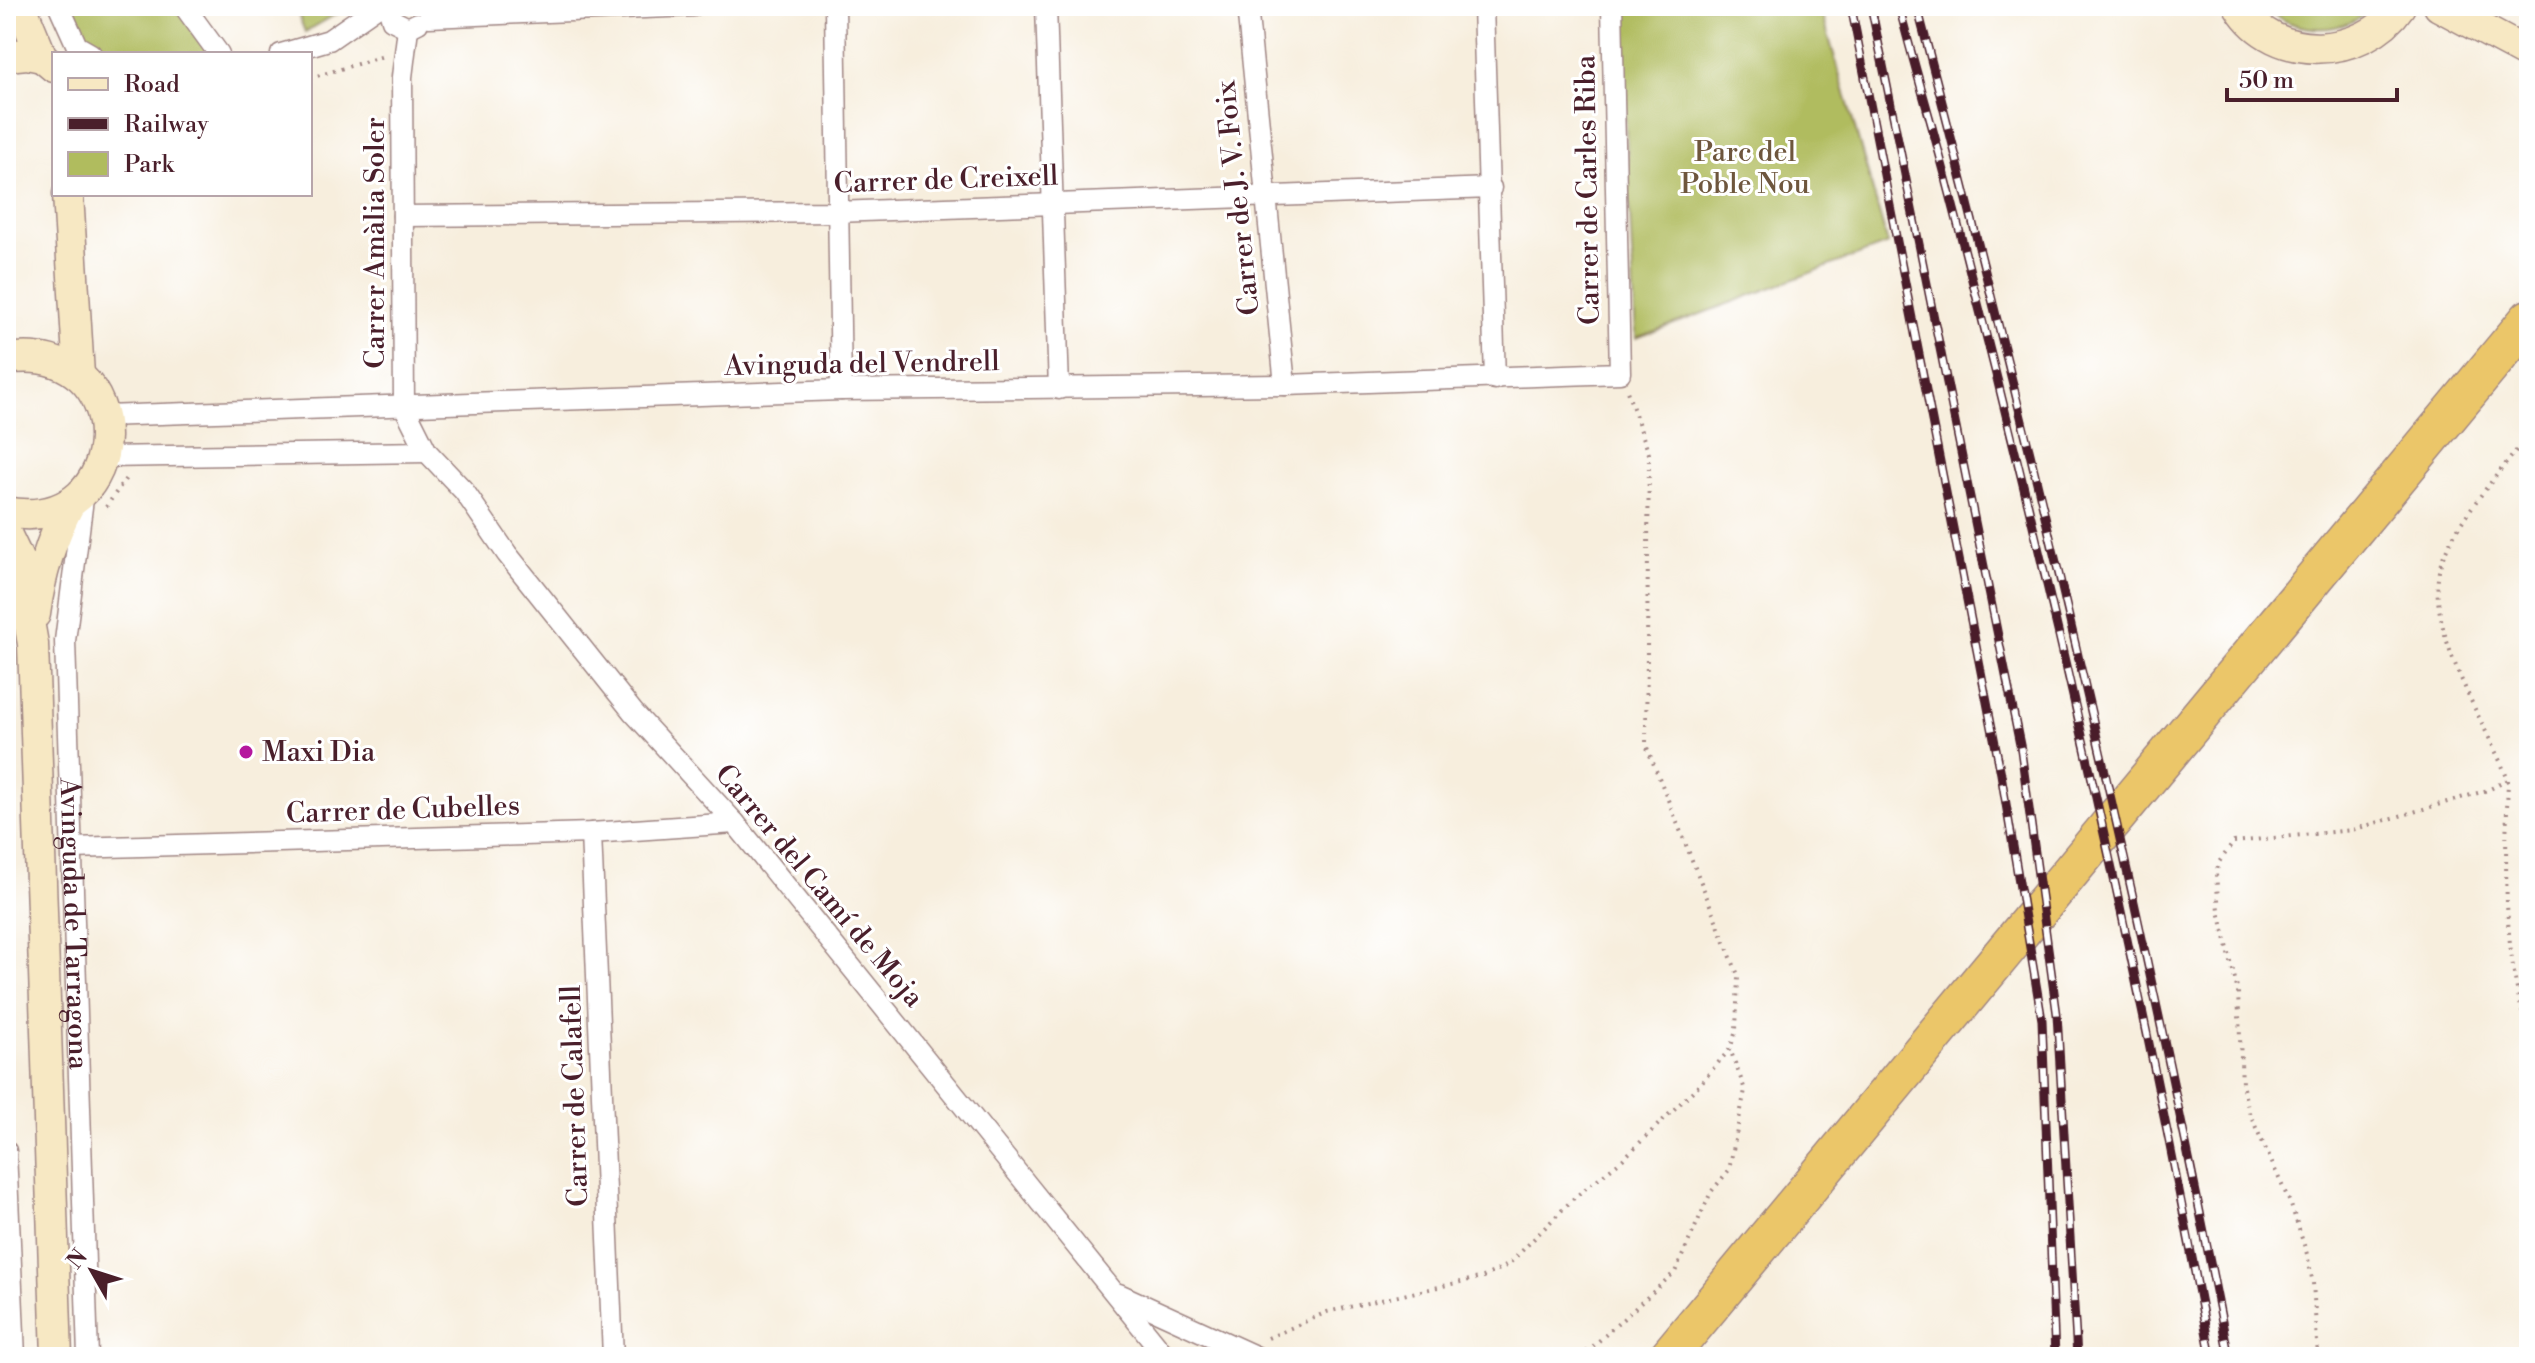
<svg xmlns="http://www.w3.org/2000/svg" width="2535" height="1363" font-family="'Libre Bodoni',serif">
<rect width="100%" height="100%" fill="#fff"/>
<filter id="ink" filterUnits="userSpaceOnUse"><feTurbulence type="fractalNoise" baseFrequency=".0125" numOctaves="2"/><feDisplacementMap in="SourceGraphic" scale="16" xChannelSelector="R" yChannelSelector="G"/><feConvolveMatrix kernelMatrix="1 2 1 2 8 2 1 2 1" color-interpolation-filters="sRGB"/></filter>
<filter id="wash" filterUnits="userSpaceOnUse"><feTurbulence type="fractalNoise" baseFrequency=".006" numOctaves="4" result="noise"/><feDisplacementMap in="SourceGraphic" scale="32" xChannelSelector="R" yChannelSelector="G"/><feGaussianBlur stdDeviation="1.8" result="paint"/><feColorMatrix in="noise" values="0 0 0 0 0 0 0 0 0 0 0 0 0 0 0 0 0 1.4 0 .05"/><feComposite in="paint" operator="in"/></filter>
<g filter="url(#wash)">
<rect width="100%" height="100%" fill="#f7eedd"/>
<!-- green -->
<g fill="#b0bc5e" stroke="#7d6e44" stroke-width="2">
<path d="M60,6h123l35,48h-125z"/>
<path d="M295,6h55l-45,26z"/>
<path d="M1620,6h200l68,238 -252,94z"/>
<path d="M2263,6h113c-33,30 -79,30 -113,0z"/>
</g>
</g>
<g filter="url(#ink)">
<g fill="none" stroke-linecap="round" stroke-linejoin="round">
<!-- street casing -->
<g stroke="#a08684" stroke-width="23">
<g id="street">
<path d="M59,6l18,40 14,8"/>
<path d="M184,6l35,48"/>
<path d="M388,6l4,14 16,8 10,-5"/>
<path d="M835,6l6,384"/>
<path d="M1046,6l13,383"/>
<path d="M1247,6l38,379"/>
<path d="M1483,6l12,373"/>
<path d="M429,17l264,-11"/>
<path d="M408,28l-6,49 2,329 23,46 37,39 43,63 126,158 102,111 431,534"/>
<path d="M281,54l48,-14 49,-34"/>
<path d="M403,216l433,-4 655,-24"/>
<path d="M105,416l736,-26 444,-5 335,-12 -8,-367"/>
<path d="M104,457l323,-5"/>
<path id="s1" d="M84,491l-19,150 23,716"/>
<path d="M591,833l22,524"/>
<path d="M72,848l519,-15 144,-10"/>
<path d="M6,1151l9,206"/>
<path d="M1119,1294l138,63"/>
</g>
</g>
<!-- secondary casing -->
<g stroke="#a08684" stroke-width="33">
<g id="secondary">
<path d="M21,6l21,51 12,10"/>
<path d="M2239,6c35,58 125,53 161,0"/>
<path d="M2439,6l90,48"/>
<path d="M6,56l21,-2 15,3"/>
<path d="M68,194l11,181"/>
<path d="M6,359c135,-21 129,178 0,153"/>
<path d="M6,534l12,25 15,85 24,713"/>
<path d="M35,614c5,-39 17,-77 35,-111"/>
</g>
</g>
<!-- highway casing -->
<g stroke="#a08684" stroke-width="41">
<path id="highway" d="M1668,1357l861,-1038"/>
</g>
<!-- path -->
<g stroke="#a08684" stroke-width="4" stroke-dasharray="2 6" stroke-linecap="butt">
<path d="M310,78l74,-22"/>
<path d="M106,507l20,-29"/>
<path d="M2508,780c-3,82 -6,175 21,254"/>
<path d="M1268,1338l59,-26 156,-35 25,-12 67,-68 48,-38 77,-75 30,-35 6,-18 2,-56 -92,-230 3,-291 -22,-63"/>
<path d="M1581,1357l94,-85 36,-80 18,-22 16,-80 -15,-41"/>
<path d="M2318,1357l-5,-74 -6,-29 -16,-49 -42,-93 -7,-28 -4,-92 -19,-81 -3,-37 3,-12 15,-20 118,-12 136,-40 20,-10c-22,-58 -92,-162 -64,-225 19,-44 57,-83 85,-121"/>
</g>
<!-- street -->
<use href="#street" stroke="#fff" stroke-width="20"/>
<!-- secondary -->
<use href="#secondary" stroke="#f7e8c3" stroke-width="30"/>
<!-- highway -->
<use href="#highway" stroke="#ebc669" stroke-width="38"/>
<!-- rail casing -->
<g stroke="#4a1f2b" stroke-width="9">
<g id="rail">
<path d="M1851,6l150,768 41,246 13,337"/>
<path d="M1871,6l150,744 36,264 20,343"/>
<path d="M1899,6c16,63 35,125 51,188 100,384 188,773 261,1163"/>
<path d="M1917,6c117,447 223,897 312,1351"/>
</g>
</g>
<!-- rail -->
<use href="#rail" stroke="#fff" stroke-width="6" stroke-dasharray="18" stroke-linecap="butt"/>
</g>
</g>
<!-- markers -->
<circle fill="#b5179e" stroke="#fff" stroke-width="3" cx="246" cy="752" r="8"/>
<g text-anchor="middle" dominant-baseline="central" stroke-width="6" stroke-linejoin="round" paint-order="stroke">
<!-- park labels -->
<g font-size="28" fill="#6e563d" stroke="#fff">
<text x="1745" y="152">Parc del<tspan x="1745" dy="32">Poble Nou</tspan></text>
</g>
<!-- street labels -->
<g font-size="28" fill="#4a1f2b" stroke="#fff">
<text transform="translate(946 180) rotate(-2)">Carrer de Creixell</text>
<text transform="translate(1588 190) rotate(-91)">Carrer de Carles Riba</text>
<text transform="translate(1238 198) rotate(-96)">Carrer de J. V. Foix</text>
<text transform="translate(375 243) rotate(-90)">Carrer Amàlia Soler</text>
<text transform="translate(862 364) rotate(-1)">Avinguda del Vendrell</text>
<text transform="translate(403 810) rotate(-2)">Carrer de Cubelles</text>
<text transform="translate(819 886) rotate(50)">Carrer del Camí de Moja</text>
<text stroke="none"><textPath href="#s1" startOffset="434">Avinguda de Tarragona</textPath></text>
<text transform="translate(575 1096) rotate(-92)">Carrer de Calafell</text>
</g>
<!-- poi labels -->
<g font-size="28" fill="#4a1f2b" stroke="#fff" text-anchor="start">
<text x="262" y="752">Maxi Dia</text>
</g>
</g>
<!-- margin -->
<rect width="2535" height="1363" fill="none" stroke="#fff" stroke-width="32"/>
<!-- legend -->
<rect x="52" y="52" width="260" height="144" fill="#ffffff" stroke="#b7a5aa" stroke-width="2"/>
<rect x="68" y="78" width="40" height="12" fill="#f7e8c3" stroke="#b7a5aa" stroke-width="2"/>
<text x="124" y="92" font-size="24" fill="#4a1f2b">Road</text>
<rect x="68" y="118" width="40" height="12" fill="#4a1f2b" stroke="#b7a5aa" stroke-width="2"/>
<text x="124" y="132" font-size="24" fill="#4a1f2b">Railway</text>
<rect x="68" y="152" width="40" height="24" fill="#b0bc5e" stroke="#b7a5aa" stroke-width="2"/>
<text x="124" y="172" font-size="24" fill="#4a1f2b">Park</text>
<!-- north arrow -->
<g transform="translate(92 1271) rotate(309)" stroke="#ffffff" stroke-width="6" paint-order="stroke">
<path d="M0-6L14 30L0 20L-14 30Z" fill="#4a1f2b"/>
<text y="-12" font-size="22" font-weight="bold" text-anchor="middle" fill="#4a1f2b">N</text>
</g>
<!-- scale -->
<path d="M2227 88v12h170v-12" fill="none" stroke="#4a1f2b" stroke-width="4"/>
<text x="2239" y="88" font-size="24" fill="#4a1f2b" stroke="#ffffff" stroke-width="6" paint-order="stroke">50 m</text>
</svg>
